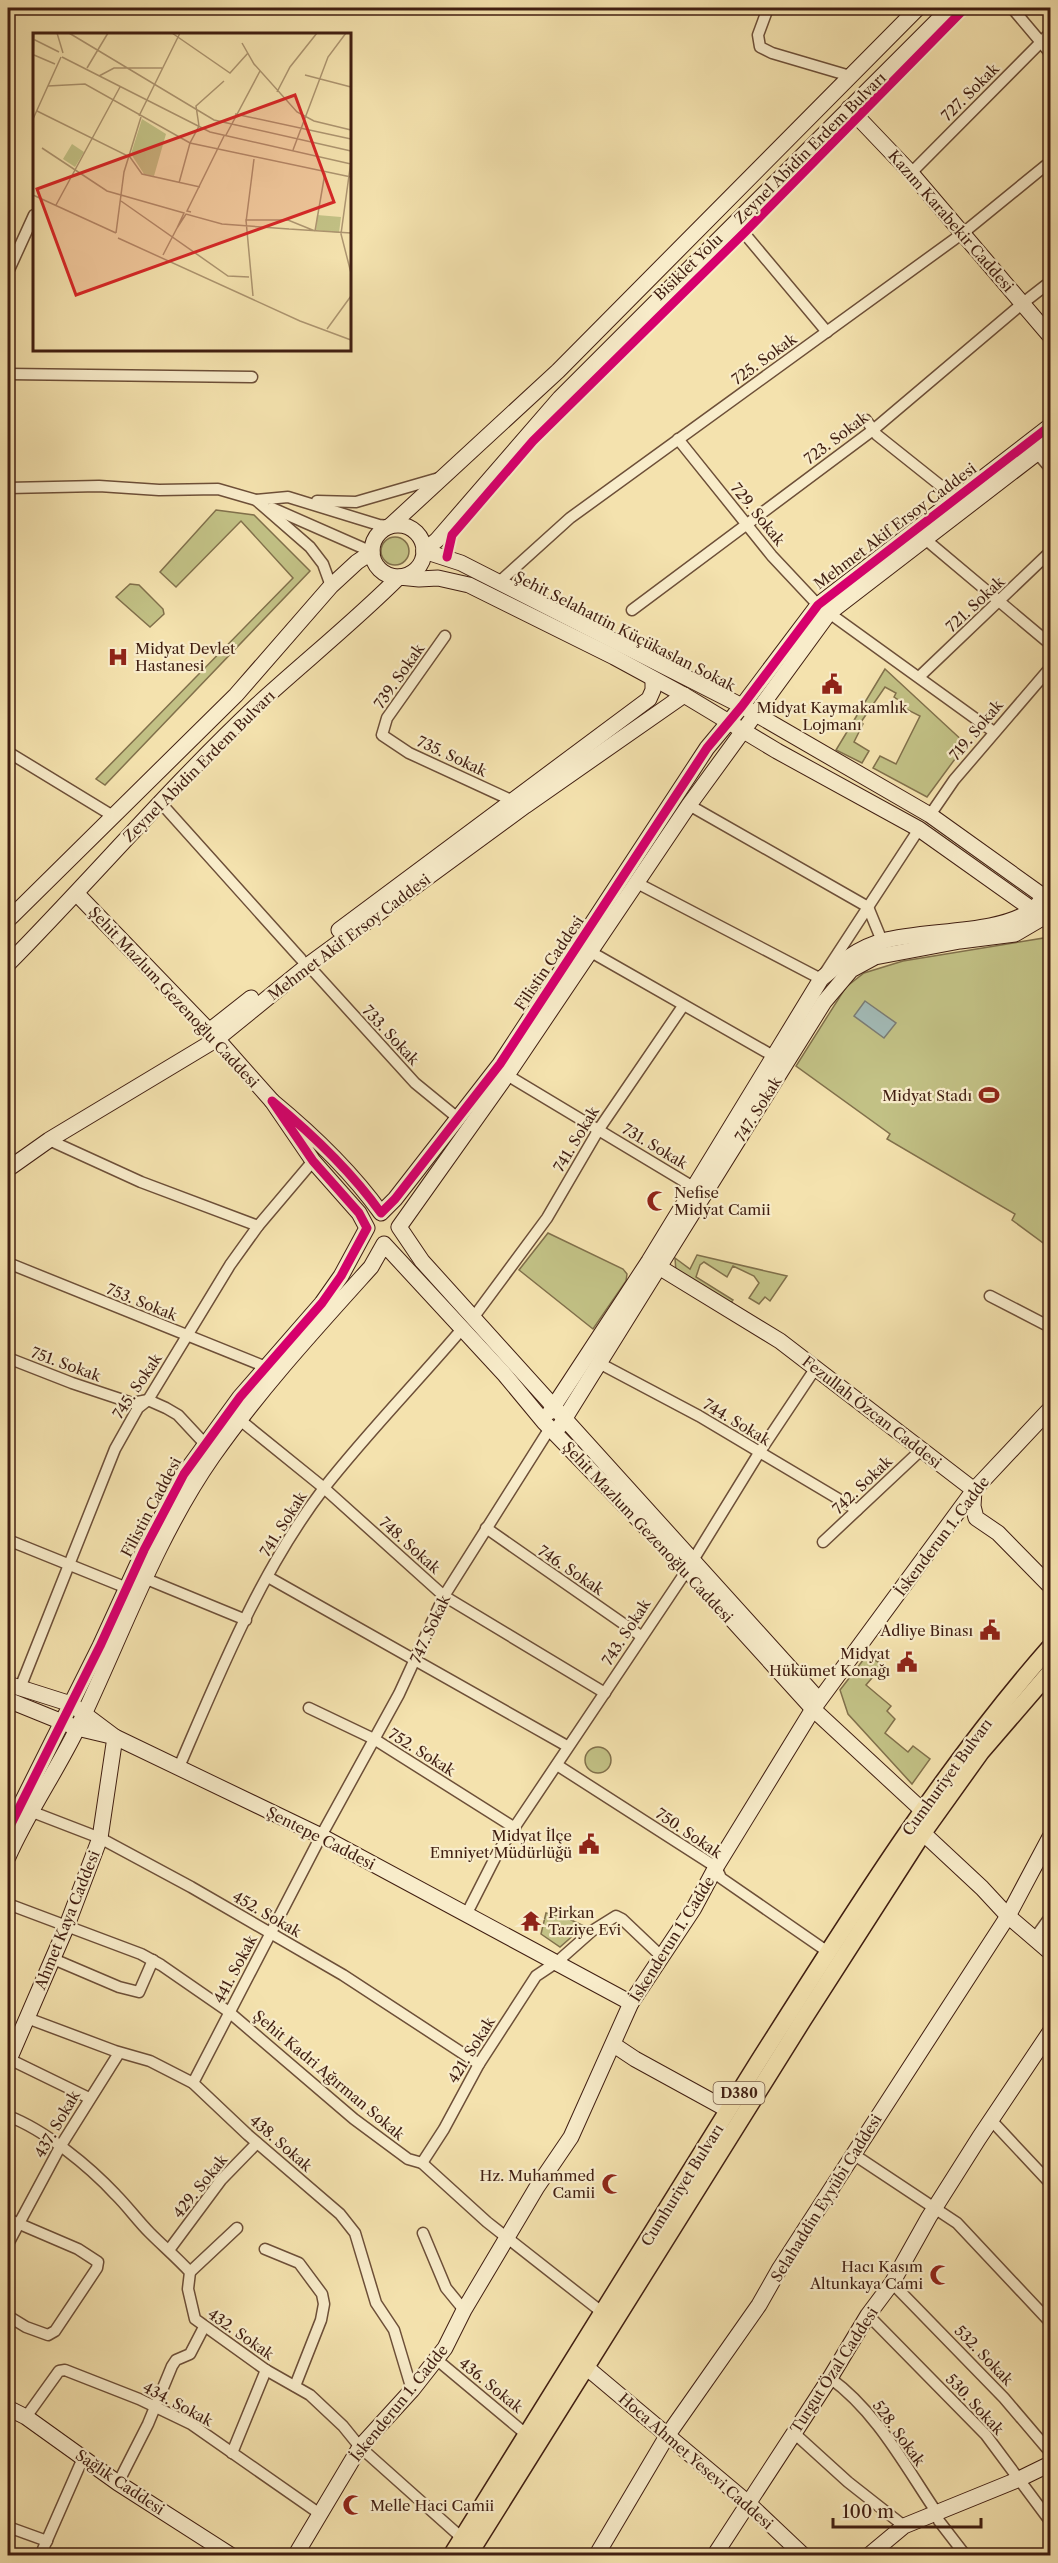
<svg xmlns="http://www.w3.org/2000/svg" width="1058" height="2563" font-family="'Libre Caslon Text',serif">
<rect width="100%" height="100%" fill="#f4e2ae"/>
<filter id="stains"><feTurbulence type="fractalNoise" baseFrequency=".00333" numOctaves="4"/><feColorMatrix values="0 0 0 0 .2 0 0 0 0 .09 0 0 0 0 .02 0 0 0 .5 -.17"/></filter>
<radialGradient id="worn" r=".72"><stop offset=".6" stop-color="#630" stop-opacity="0"/><stop offset="1" stop-color="#630" stop-opacity=".3"/></radialGradient>
<!-- green -->
<g fill="#c2c185" stroke="#81704b" stroke-width="1.5">
<path d="M216,510l38,5 56,56 -205,214 -9,-6 197,-201 -52,-57 -65,66 -16,-15z"/>
<circle cx="395" cy="551" r="14"/>
<path d="M130,584l9,1 24,24 1,5 -14,13 -34,-30z"/>
<path d="M885,669l81,75 -39,53 -54,-29 7,-12 16,8 24,-48 -22,-11 2,-4 -6,-4 2,-4 -11,-6 -24,35 2,2 -9,18 15,9 -7,12 -26,-13z"/>
<path d="M1050,937v311l-38,-28 3,-6 -128,-75 3,-5 -94,-68 50,-79 18,-14 39,-12z"/>
<path d="M548,1233l75,36 4,5 -1,7 -33,48 -74,-59z"/>
<path d="M697,1255l90,21 -17,25 -5,-4 -6,7 -10,-6 10,-15 -5,-7 -21,-10 -6,11 -23,-15 -4,3 -4,12 37,23 -4,5 -53,-33 -1,-14 15,11z"/>
<path d="M867,1655l16,10 -17,20 25,21 -4,5 8,8 -10,14 23,19 5,-6 17,13 -18,25 -64,-70 -8,-24z"/>
<circle cx="598" cy="1760" r="13"/>
<path d="M546,1913l23,6 15,7 -24,21 -19,-13z"/>
</g>
<!-- water -->
<path fill="#a2bab6" stroke="#7b7c74" stroke-width="1.5" d="M865,1001l31,22 -12,15 -30,-22z"/>
<g fill="none" stroke-linecap="round" stroke-linejoin="round">
<!-- street casing -->
<g stroke="#6d4f38" stroke-width="13">
<g id="street">
<path d="M768,8l-10,27 2,12 12,6 78,23"/>
<path d="M1012,8l38,45"/>
<path d="M911,173l139,-140"/>
<path d="M744,233l83,99"/>
<path d="M8,272l26,-57"/>
<path d="M8,374l244,3"/>
<path d="M866,420l11,15 79,63"/>
<path d="M678,439l94,117 46,49 176,127"/>
<path d="M1037,453l13,15"/>
<path d="M8,488l91,-2 60,4 59,-1 38,11 54,47 13,17 8,22"/>
<path d="M258,501l-2,-1 32,-3 91,28 11,1"/>
<path d="M317,501l39,1 83,-24"/>
<path d="M272,508l100,44"/>
<path d="M925,539l125,105"/>
<path d="M498,583l72,-65 393,-285 87,-71"/>
<path d="M632,610l241,-180 150,-127 27,-21"/>
<path d="M445,636l-58,82 -5,17 27,18 102,47"/>
<path d="M919,677l131,-125"/>
<path d="M8,752l105,64"/>
<path d="M160,802l141,157"/>
<path d="M689,805l179,102 14,34"/>
<path d="M930,815l24,-35 96,-112"/>
<path d="M637,883l184,96 98,-150"/>
<path d="M591,952l184,105"/>
<path d="M308,965l107,118 44,36"/>
<path d="M507,1075l188,113"/>
<path d="M49,1140l92,42 117,44"/>
<path d="M8,1263l258,104"/>
<path d="M990,1296l60,31"/>
<path d="M473,1318l74,-100 52,-89 84,-123"/>
<path d="M8,1358l64,25 60,20 16,-3 18,8 12,7 27,29"/>
<path d="M599,1363l100,53 158,94"/>
<path d="M240,1420l84,68 120,108 161,97"/>
<path d="M486,1528l155,108"/>
<path d="M8,1540l119,48"/>
<path d="M823,1542l98,-92"/>
<path d="M139,1576l107,44"/>
<path d="M268,1577l299,169"/>
<path d="M20,1688l95,-239 23,-41 10,-8 82,-135 28,-39 55,-65"/>
<path d="M309,1708l65,31 141,89"/>
<path d="M557,1765l159,102 5,11 107,74"/>
<path d="M179,1767c41,-95 82,-197 145,-279 43,-55 93,-106 138,-159"/>
<path d="M30,1811l70,27 91,49 152,88 136,89"/>
<path d="M8,1904l133,50 20,11 68,47 125,107 54,40 14,4 65,59 116,91"/>
<path d="M466,1915l32,-63 189,-282 72,-117 56,-84"/>
<path d="M1035,1938l15,-21"/>
<path d="M51,1958l68,29 20,5 14,-32"/>
<path d="M27,2018l88,33 35,10 43,22 55,52 92,79 15,19 21,70 18,27 18,60"/>
<path d="M9,2059l80,39"/>
<path d="M193,2083l128,-247 78,-142 45,-98 106,-168"/>
<path d="M8,2116c37,14 81,50 108,79 12,12 22,26 34,38 13,13 27,25 40,39l-2,17 7,30 71,51 44,25 33,31 17,21 102,91"/>
<path d="M991,2120l59,63"/>
<path d="M853,2154l104,69 93,99"/>
<path d="M422,2163l22,-34 35,-65 57,-88 21,-14 35,-31 24,-15 6,3 39,37"/>
<path d="M8,2219l70,30 20,13 -1,6 -42,63 -7,4 -22,-8 -18,-11"/>
<path d="M423,2233l23,55 18,22"/>
<path d="M8,2244l52,-97 59,-94"/>
<path d="M265,2249l34,14 23,31 2,10 -3,16 -26,66"/>
<path d="M169,2250l52,-70 36,-37"/>
<path d="M190,2272l47,-44"/>
<path d="M892,2283l112,115 46,54"/>
<path d="M868,2315l118,120 64,86"/>
<path d="M436,2359l91,76"/>
<path d="M830,2378c47,34 75,88 107,135l2,8 27,35"/>
<path d="M26,2417l33,-46 6,-1 74,29 52,25 129,90"/>
<path d="M794,2433l54,49 56,44"/>
<path d="M232,2453l34,-83"/>
<path d="M118,2483l30,-59 24,-58 4,-6 14,-6 14,-27"/>
<path d="M11,2528l36,13"/>
<path d="M40,2556l43,-98"/>
</g>
</g>
<!-- secondary casing -->
<g stroke="#401e11" stroke-width="17">
<g id="secondary">
<path d="M849,108l62,65 139,163"/>
<circle cx="398" cy="551" r="26"/>
<path d="M390,526l168,-155 360,-363"/>
<path d="M424,551l13,-11 123,-142 390,-390"/>
<path d="M424,551l37,12 281,143 188,109 120,86"/>
<path d="M77,894l140,145 55,62"/>
<path d="M8,920l228,-225 95,-109 26,-24 15,-10"/>
<path d="M339,930l310,-231 4,-9v-11"/>
<path d="M8,964c84,-85 162,-177 249,-259 47,-43 97,-83 142,-128l20,2 19,-1 31,7 145,72 70,38 93,56 142,78 131,93"/>
<path d="M209,1031l42,-33"/>
<path d="M8,1169l41,-29 168,-101 91,-74 217,-159 159,-111"/>
<path d="M659,1267l121,74 194,149 -1,16 3,12 22,15 52,53"/>
<path d="M550,1412l99,-151 172,-282c19,-16 38,-32 62,-38 43,-12 114,-6 149,-31 5,-3 8,-9 12,-14"/>
<path d="M560,1426l264,-424 27,-32 24,-13 85,-16 55,-7 29,-17 6,-10"/>
<path d="M8,1684l63,20 44,33 206,99 310,167"/>
<path d="M8,1700l69,28 38,9 -15,101 -34,90 -58,134"/>
<path d="M819,1700l-397,-439 -23,-34 108,-152 182,-270 140,-192 221,-170"/>
<path d="M8,1830l92,-184 44,-96 40,-76 56,-77 82,-94 19,-27 26,-48 -8,-15 -46,-52 -41,-60c40,33 79,70 109,112l14,-14 105,-135 207,-316 35,-42 76,-101 232,-179"/>
<path d="M923,1833l59,55 26,28 42,36"/>
<path d="M8,1857c20,-45 48,-85 69,-128 44,-91 78,-190 136,-273 47,-67 103,-128 158,-189l13,-23 121,131 39,47 143,148 126,139 109,101"/>
<path d="M614,2045l21,14 93,51"/>
<path d="M586,2367l162,136 56,53"/>
<path d="M8,2408l18,9 92,66 114,73"/>
<path d="M295,2556l65,-109 52,-57 33,-42 19,-38 73,-123 34,-50 60,-134 63,-95 22,-41 97,-158 161,-219 76,-81"/>
<path d="M596,2556l71,-120 92,-131 21,-37 228,-352 42,-79"/>
<path d="M714,2556l116,-178 38,-63 24,-32 37,-66 50,-79 71,-106"/>
<path d="M868,2556l36,-30 113,-46 33,-16"/>
</g>
</g>
<!-- primary casing -->
<g stroke="#401e11" stroke-width="19">
<g id="primary">
<path d="M451,2556c101,-163 202,-326 304,-489 92,-145 182,-291 295,-420"/>
<path d="M468,2556l335,-536 120,-187 58,-81 69,-80"/>
</g>
</g>
<!-- street -->
<use href="#street" stroke="#f8ecca" stroke-width="10"/>
<!-- secondary -->
<use href="#secondary" stroke="#f8ecca" stroke-width="15"/>
<!-- primary -->
<use href="#primary" stroke="#f4e2ae" stroke-width="16"/>
<!-- cycleway casing -->
<g stroke="#f8ecca" stroke-width="13">
<g id="cycleway">
<path d="M447,557l5,-22 81,-94 211,-208 221,-225"/>
<path d="M8,1830l92,-184 44,-96 40,-76 56,-77 82,-94 19,-27 26,-48 -8,-15 -46,-52 -41,-60c40,33 79,70 109,112l14,-14 105,-135 207,-316 35,-42 76,-101 232,-179"/>
</g>
</g>
<!-- cycleway -->
<use href="#cycleway" stroke="#d6006c" stroke-width="9"/>
</g>
<!-- icons -->
<defs>
<g id="hospital-bare" transform="scale(1.62)"><path d="M-5-5h3v3.5h4V-5h3V5h-3V1.5h-4V5h-3Z" fill="#8f2418" stroke="#f8ecca" stroke-width="2.5" paint-order="stroke"/></g>
<g id="civic-bare" transform="scale(1.62)"><path d="M-.6-6.5H3V-4.5H.6V-3L4-1V1h2V6H-6V1h2V-1L-.6-3ZM-1.2 2.5V6h2.4V2.5Z" fill="#8f2418" stroke="#f8ecca" stroke-width="2.5" paint-order="stroke"/></g>
<g id="stadium-bare" transform="scale(1.62)"><path d="M0-5a6.5 5 0 1 0 0 10a6.5 5 0 1 0 0-10ZM-3.5-1.8h7v3.6h-7Z" fill="#8f2418" stroke="#f8ecca" stroke-width="2.5" paint-order="stroke"/></g>
<g id="mosque-bare" transform="scale(1.62)"><path d="M3.5-4.9A6 6 0 1 0 3.5 4.9A5 5 0 1 1 3.5-4.9Z" fill="#8f2418" stroke="#f8ecca" stroke-width="2.5" paint-order="stroke"/></g>
<g id="temple-bare" transform="scale(1.62)"><path d="M0-6L5-2H3V0L6.5 2.5H4V6H1.5V3h-3V6H-4V2.5H-6.5L-3 0V-2H-5Z" fill="#8f2418" stroke="#f8ecca" stroke-width="2.5" paint-order="stroke"/></g>
</defs>
<g fill-rule="evenodd">
<use href="#hospital-bare" x="118" y="657"/>
<use href="#civic-bare" x="832" y="684"/>
<use href="#stadium-bare" x="989" y="1095"/>
<use href="#mosque-bare" x="657" y="1201"/>
<use href="#civic-bare" x="990" y="1630"/>
<use href="#civic-bare" x="907" y="1662"/>
<use href="#civic-bare" x="589" y="1844"/>
<use href="#temple-bare" x="531" y="1921"/>
<use href="#mosque-bare" x="612" y="2184"/>
<use href="#mosque-bare" x="940" y="2275"/>
<use href="#mosque-bare" x="353" y="2505"/>
</g>
<g text-anchor="middle" dominant-baseline="central" stroke-width="4.5" stroke-linejoin="round" paint-order="stroke">
<!-- shield labels -->
<rect fill="#f8ecca" stroke="#775c48" stroke-width="1.5" x="713.5" y="2082" width="51" height="22" rx="4.5"/>
<g font-size="14" font-weight="bold" fill="#401e11">
<text x="739" y="2093">D380</text>
</g>
<!-- street labels -->
<g font-size="15" fill="#401e11" stroke="#f8ecca">
<text transform="translate(970 92) rotate(-45)">727. Sokak</text>
<text transform="translate(810 148) rotate(-45)">Zeynel Abidin Erdem Bulvarı</text>
<text transform="translate(951 221) rotate(49)">Kazım Karabekir Caddesi</text>
<text transform="translate(688 267) rotate(-44)">Bisiklet Yolu</text>
<text transform="translate(764 359) rotate(-36)">725. Sokak</text>
<text transform="translate(836 438) rotate(-37)">723. Sokak</text>
<text transform="translate(758 514) rotate(51)">729. Sokak</text>
<text transform="translate(895 526) rotate(-37)">Mehmet Akif Ersoy Caddesi</text>
<text transform="translate(975 604) rotate(-43)">721. Sokak</text>
<text transform="translate(625 631) rotate(27)">Şehit Selahattin Küçükaslan Sokak</text>
<text transform="translate(399 676) rotate(-55)">739. Sokak</text>
<text transform="translate(976 730) rotate(-50)">719. Sokak</text>
<text transform="translate(452 756) rotate(25)">735. Sokak</text>
<text transform="translate(199 766) rotate(-45)">Zeynel Abidin Erdem Bulvarı</text>
<text transform="translate(349 937) rotate(-37)">Mehmet Akif Ersoy Caddesi</text>
<text transform="translate(549 963) rotate(-56)">Filistin Caddesi</text>
<text transform="translate(174 997) rotate(47)">Şehit Mazlum Gezenoğlu Caddesi</text>
<text transform="translate(391 1035) rotate(47)">733. Sokak</text>
<text transform="translate(758 1109) rotate(-58)">747. Sokak</text>
<text transform="translate(576 1139) rotate(-59)">741. Sokak</text>
<text transform="translate(655 1146) rotate(31)">731. Sokak</text>
<text transform="translate(142 1302) rotate(22)">753. Sokak</text>
<text transform="translate(66 1364) rotate(20)">751. Sokak</text>
<text transform="translate(137 1386) rotate(-56)">745. Sokak</text>
<text transform="translate(872 1412) rotate(38)">Fezullah Özcan Caddesi</text>
<text transform="translate(737 1422) rotate(31)">744. Sokak</text>
<text transform="translate(862 1485) rotate(-44)">742. Sokak</text>
<text transform="translate(151 1507) rotate(-62)">Filistin Caddesi</text>
<text transform="translate(283 1524) rotate(-58)">741. Sokak</text>
<text transform="translate(648 1532) rotate(47)">Şehit Mazlum Gezenoğlu Caddesi</text>
<text transform="translate(942 1536) rotate(-53)">İskenderun 1. Cadde</text>
<text transform="translate(410 1545) rotate(42)">748. Sokak</text>
<text transform="translate(571 1570) rotate(34)">746. Sokak</text>
<text transform="translate(430 1629) rotate(-65)">747. Sokak</text>
<text transform="translate(626 1632) rotate(-57)">743. Sokak</text>
<text transform="translate(422 1752) rotate(32)">752. Sokak</text>
<text transform="translate(947 1777) rotate(-54)">Cumhuriyet Bulvarı</text>
<text transform="translate(689 1833) rotate(34)">750. Sokak</text>
<text transform="translate(321 1838) rotate(27)">Şentepe Caddesi</text>
<text transform="translate(267 1914) rotate(30)">452. Sokak</text>
<text transform="translate(67 1920) rotate(-68)">Ahmet Kaya Caddesi</text>
<text transform="translate(672 1939) rotate(-58)">İskenderun 1. Cadde</text>
<text transform="translate(235 1969) rotate(-62)">441. Sokak</text>
<text transform="translate(471 2050) rotate(-58)">421. Sokak</text>
<text transform="translate(329 2075) rotate(40)">Şehit Kadri Ağırman Sokak</text>
<text transform="translate(57 2124) rotate(-60)">437. Sokak</text>
<text transform="translate(281 2143) rotate(41)">438. Sokak</text>
<text transform="translate(682 2185) rotate(-58)">Cumhuriyet Bulvarı</text>
<text transform="translate(200 2186) rotate(-51)">429. Sokak</text>
<text transform="translate(826 2198) rotate(-58)">Selahaddin Eyyübi Caddesi</text>
<text transform="translate(241 2334) rotate(35)">432. Sokak</text>
<text transform="translate(984 2355) rotate(46)">532. Sokak</text>
<text transform="translate(834 2370) rotate(-57)">Turgut Özal Caddesi</text>
<text transform="translate(491 2385) rotate(39)">436. Sokak</text>
<text transform="translate(399 2403) rotate(-51)">İskenderun 1. Cadde</text>
<text transform="translate(178 2404) rotate(28)">434. Sokak</text>
<text transform="translate(975 2404) rotate(47)">530. Sokak</text>
<text transform="translate(899 2433) rotate(54)">528. Sokak</text>
<text transform="translate(696 2461) rotate(41)">Hoca Ahmet Yesevi Caddesi</text>
<text transform="translate(120 2482) rotate(34)">Sağlık Caddesi</text>
</g>
<!-- poi labels -->
<g font-size="15" fill="#401e11" stroke="#f8ecca" text-anchor="end">
<text x="135" y="648" text-anchor="start">Midyat Devlet<tspan x="135" dy="17">Hastanesi</tspan></text>
<text x="832" y="707" text-anchor="middle">Midyat Kaymakamlık<tspan x="832" dy="17">Lojmanı</tspan></text>
<text x="972" y="1095">Midyat Stadı</text>
<text x="674" y="1192" text-anchor="start">Nefise<tspan x="674" dy="17">Midyat Camii</tspan></text>
<text x="973" y="1630">Adliye Binası</text>
<text x="890" y="1653">Midyat<tspan x="890" dy="17">Hükümet Konağı</tspan></text>
<text x="572" y="1835">Midyat İlçe<tspan x="572" dy="17">Emniyet Müdürlüğü</tspan></text>
<text x="548" y="1912" text-anchor="start">Pirkan<tspan x="548" dy="17">Taziye Evi</tspan></text>
<text x="595" y="2175">Hz. Muhammed<tspan x="595" dy="17">Camii</tspan></text>
<text x="923" y="2266">Hacı Kasım<tspan x="923" dy="17">Altunkaya Cami</tspan></text>
<text x="370" y="2505" text-anchor="start">Melle Haci Camii</text>
</g>
</g>
<!-- overview -->
<g transform="translate(33 33)">
<rect width="318" height="318" fill="#f4e2ae"/>
<path d="M109,86l24,15 -12,42 -10,-2 -13,-20zM39,111l12,8 -9,15 -12,-8zM284,182l24,2 -2,16 -23,-3z" fill="#c2c185"/>
<path fill="none" stroke="#ac946f" stroke-width="1.5" d="M24,0l6,20M36,0l145,87 137,31M139,0l58,40 18,-20M0,6l26,13M209,10l12,21 43,48 17,9 37,9M1,22l21,9M29,24l148,75 141,32M0,30l1,-30M54,35l21,-35M272,42l46,12M66,43l15,-8h48M15,53l37,-2 105,59 161,34M244,59l13,-25 27,-34M4,78l93,46 12,17 58,13M202,81l116,25M106,83l41,-83M0,86l28,-62M193,102l34,-64M9,115l65,43 77,22 -7,15 9,-14 36,10 67,5M260,117l35,-93 18,-24M318,128l-10,73 10,39M146,150l11,-40 9,-17 -3,-20 28,-25M0,162l83,38M88,168l107,75 21,1M23,172l64,-118M158,179l-4,-1 37,-75M213,189l8,-63M256,196l62,4M282,198l10,-58M83,200l8,-61 17,-55M85,205l182,83 51,19M130,222l14,-27M220,263l-7,-76h42l27,11M294,296l24,-33"/>
<path fill="#d62828" fill-opacity="0.15" stroke="#d62828" stroke-width="3" d="M262,62l39,107 -258,93 -39,-106z"/>
<rect width="318" height="318" fill="none" stroke="#401e11" stroke-width="3"/>
</g>
<!-- margin -->
<rect width="1058" height="2563" fill="none" stroke="#f4e2ae" stroke-width="30"/>
<rect x="9" y="9" width="1040" height="2545" fill="none" stroke="#401e11" stroke-width="3"/>
<rect x="15" y="15" width="1028" height="2533" fill="none" stroke="#401e11" stroke-width="1.5"/>
<!-- scale -->
<path d="M833 2518v9h148v-9" fill="none" stroke="#401e11" stroke-width="3"/>
<text x="842" y="2518" font-size="18" fill="#401e11" stroke="#f8ecca" stroke-width="4.5" paint-order="stroke">100 m</text>
<rect width="100%" height="100%" filter="url(#stains)"/>
<rect width="100%" height="100%" fill="url(#worn)"/>
</svg>
